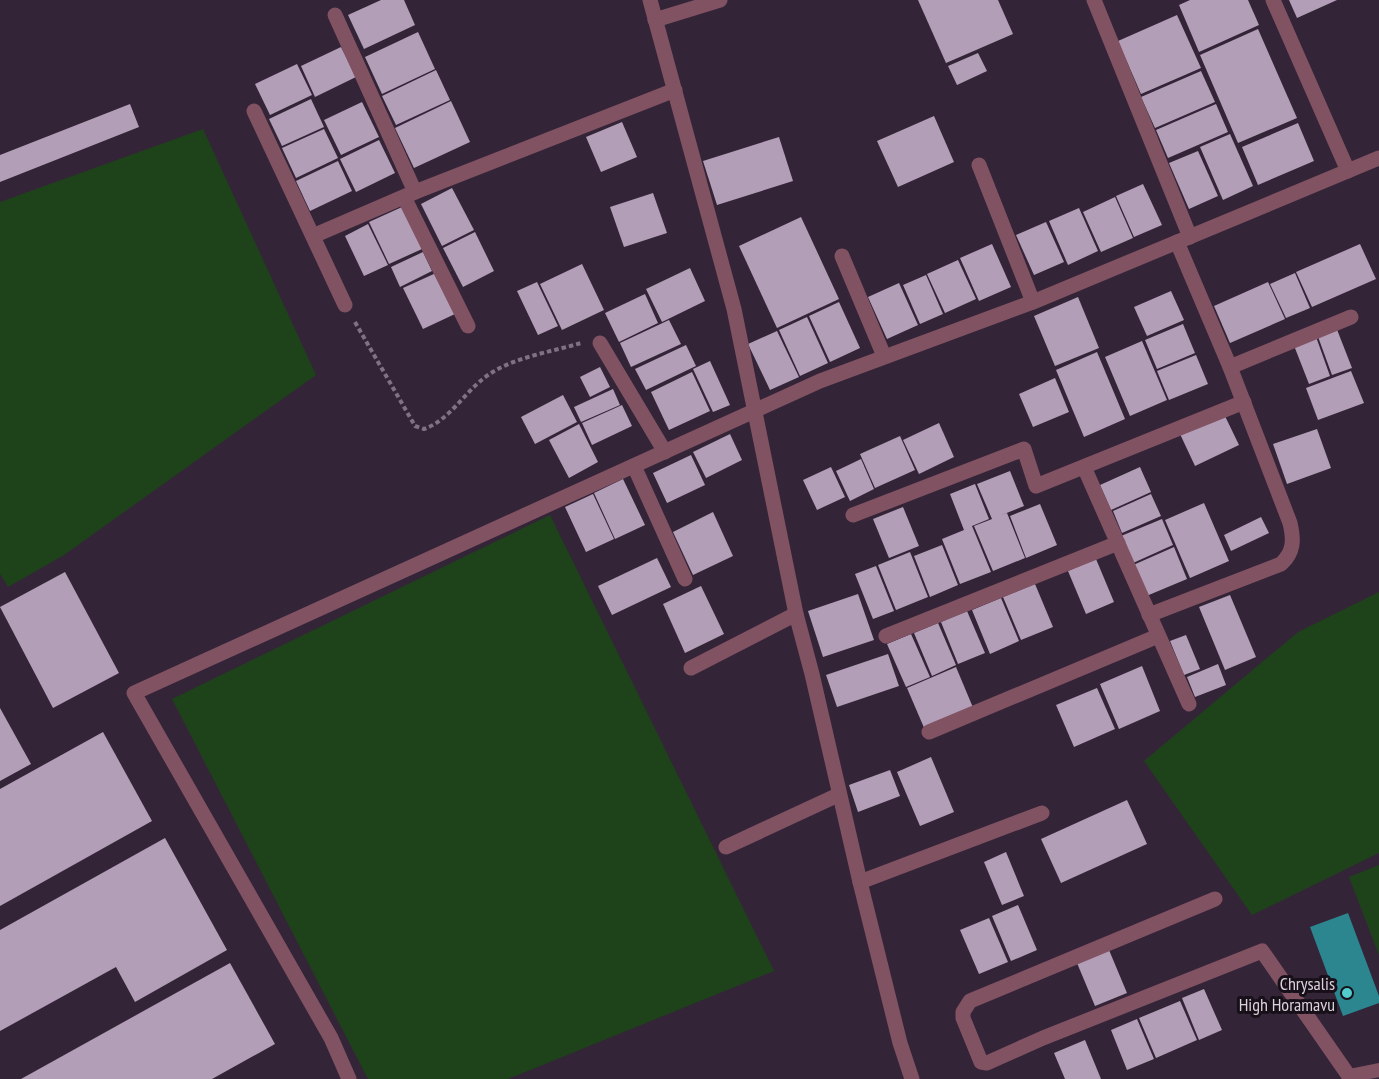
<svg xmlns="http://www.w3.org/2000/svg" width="1379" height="1079" font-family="'PT Sans Narrow',sans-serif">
<rect width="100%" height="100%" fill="#342438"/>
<!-- green -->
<g fill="#1e431a">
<path d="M203,129l113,246 -252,180 -56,32 -8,-13v-372z"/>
<path d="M550,515l224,456 -266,108h-140l-196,-380z"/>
<path d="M1379,592v261l-127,62 -108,-154 154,-129z"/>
<path d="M1379,865v90l-30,-78z"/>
</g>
<!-- water -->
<path fill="#2b8690" d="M1348,913l31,83v7l-36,13 -33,-89z"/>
<!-- building -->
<g fill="#b29fb7">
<path d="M381,0h23l11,25 -51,24 -16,-34z"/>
<path d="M918,0h80l15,34 -67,29z"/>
<path d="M1190,0h58l11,25 -60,27 -20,-47z"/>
<path d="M1289,0h48l-40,18z"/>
<path d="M1177,15l24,53 -60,26 -23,-53z"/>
<path d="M1258,29l39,89 -59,25 -38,-88z"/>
<path d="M418,32l17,37 -53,25 -17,-37z"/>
<path d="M341,47l15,30 -41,20 -14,-31z"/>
<path d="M978,53l9,18 -30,14 -9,-19z"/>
<path d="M297,64l15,31 -42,20 -15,-31z"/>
<path d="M436,70l14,30 -54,25 -14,-29z"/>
<path d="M1201,71l14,31 -60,26 -14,-31z"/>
<path d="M311,99l13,28 -42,19 -13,-27z"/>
<path d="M451,101l19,41 -56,26 -19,-40z"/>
<path d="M362,102l17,35 -38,18 -17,-35z"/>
<path d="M130,104l9,23 -139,55v-27z"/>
<path d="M1216,104l12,28 -60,26 -12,-28z"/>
<path d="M934,116l20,46 -56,25 -21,-46z"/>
<path d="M622,122l15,35 -36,15 -15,-35z"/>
<path d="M1298,123l16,38 -56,24 -16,-38z"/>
<path d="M324,129l14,29 -42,20 -14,-30z"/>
<path d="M1230,134l23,52 -30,14 -23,-53z"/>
<path d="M779,137l14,44 -76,24 -14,-44z"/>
<path d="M379,140l16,33 -39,19 -16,-33z"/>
<path d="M1198,151l20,45 -29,13 -20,-46z"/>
<path d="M338,161l14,30 -42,20 -14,-30z"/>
<path d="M1143,184l19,41 -28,12 -18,-41z"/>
<path d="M452,188l22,42 -32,16 -21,-42z"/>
<path d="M653,193l14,40 -43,14 -14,-40z"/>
<path d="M1115,197l18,41 -32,14 -18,-40z"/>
<path d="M402,207l20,42 -33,15 -20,-42z"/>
<path d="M1079,208l19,43 -30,14 -19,-44z"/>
<path d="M801,217l38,82 -62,29 -38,-82z"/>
<path d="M1046,222l18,40 -30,13 -18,-40z"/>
<path d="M368,224l20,41 -24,11 -19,-40z"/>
<path d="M475,232l19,39 -31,16 -20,-39z"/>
<path d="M992,244l19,43 -32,14 -19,-43z"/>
<path d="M1360,244l16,35 -64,28 -16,-35z"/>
<path d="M423,252l9,19 -32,16 -9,-20z"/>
<path d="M958,260l18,39 -31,14 -18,-39z"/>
<path d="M582,264l22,46 -42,20 -22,-46z"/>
<path d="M690,268l15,33 -43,21 -16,-33z"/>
<path d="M436,273l19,41 -32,15 -20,-41z"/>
<path d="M1295,273l15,35 -24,10 -16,-34z"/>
<path d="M926,275l17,39 -23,10 -17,-39z"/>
<path d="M537,282l21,44 -20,9 -21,-44z"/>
<path d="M1268,282l17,37 -55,24 -16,-37z"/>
<path d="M899,283l19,42 -31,14 -19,-42z"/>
<path d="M1171,291l13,29 -37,16 -13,-29z"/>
<path d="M645,294l13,29 -39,19 -14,-29z"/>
<path d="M1078,297l21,51 -44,18 -21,-50z"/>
<path d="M839,302l21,46 -30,14 -21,-46z"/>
<path d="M807,317l21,46 -28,13 -21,-46z"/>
<path d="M669,320l12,24 -50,23 -11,-24z"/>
<path d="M1183,324l12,29 -38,16 -12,-29z"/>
<path d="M1336,327l16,41 -20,7 -15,-41z"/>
<path d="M777,331l22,46 -29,13 -22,-46z"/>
<path d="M1315,334l15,42 -21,8 -16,-41z"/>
<path d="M1142,341l25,59 -37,16 -25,-59z"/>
<path d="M686,345l10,21 -50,24 -11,-21z"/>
<path d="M1097,352l28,67 -41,18 -28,-67z"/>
<path d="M1196,355l12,29 -39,16 -12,-29z"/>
<path d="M710,361l20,44 -17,7 -20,-43z"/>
<path d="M600,367l10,20 -20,10 -10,-20z"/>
<path d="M1351,371l13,32 -46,17 -12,-32z"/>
<path d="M692,372l18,39 -41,19 -18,-38z"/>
<path d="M1055,378l14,34 -36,15 -14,-33z"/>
<path d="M613,389l7,16 -39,17 -7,-15z"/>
<path d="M563,395l14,27 -42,22 -14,-27z"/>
<path d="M622,405l10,21 -40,19 -10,-22z"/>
<path d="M1224,414l15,31 -44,21 -15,-32z"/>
<path d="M939,423l15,34 -35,17 -16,-34z"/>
<path d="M579,424l19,38 -29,16 -20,-38z"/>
<path d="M1317,429l14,39 -44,16 -14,-40z"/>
<path d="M730,434l12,26 -36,18 -13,-26z"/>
<path d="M900,436l15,34 -40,18 -15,-34z"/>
<path d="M691,455l14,30 -38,18 -14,-30z"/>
<path d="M861,459l13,30 -24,12 -14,-30z"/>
<path d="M831,467l14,30 -28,13 -14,-30z"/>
<path d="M1140,467l11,25 -40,18 -11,-25z"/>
<path d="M1010,471l14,35 -25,10 8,-3 18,45 -32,13 -19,-45 18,-7 -15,-35z"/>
<path d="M623,479l22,46 -30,14 -21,-46z"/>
<path d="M975,484l14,35 -17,7 19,46 -31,12 -18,-45 22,-9 -14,-36z"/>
<path d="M593,494l21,45 -28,13 -21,-45z"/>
<path d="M1151,494l10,22 -39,17 -9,-22z"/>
<path d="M1204,503l25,58 -39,17 -25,-58z"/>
<path d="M1040,504l17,41 -31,13 -16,-42z"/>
<path d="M903,507l16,39 -30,12 -16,-39z"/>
<path d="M713,512l20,44 -40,19 -20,-43z"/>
<path d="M1261,517l8,16 -38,18 -7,-16z"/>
<path d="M1162,519l11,26 -40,18 -12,-27z"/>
<path d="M942,545l16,40 -28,12 -16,-41z"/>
<path d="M1174,547l13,32 -43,18 -13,-31z"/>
<path d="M910,552l18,45 -32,13 -18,-45z"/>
<path d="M657,558l14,29 -59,28 -14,-29z"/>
<path d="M1096,559l18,43 -28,12 -18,-43z"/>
<path d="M876,566l18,45 -21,8 -18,-45z"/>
<path d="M65,572l54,101 -66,35 -53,-101z"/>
<path d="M1035,584l18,43 -32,13 -18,-43z"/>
<path d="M701,586l23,48 -39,19 -22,-49z"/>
<path d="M858,594l16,46 -51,17 -15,-46z"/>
<path d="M1230,595l26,62 -31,13 -26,-63z"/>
<path d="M1001,598l18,43 -29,13 -18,-44z"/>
<path d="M967,611l18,42 -27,11 -17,-42z"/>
<path d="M938,623l18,42 -24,11 -18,-43z"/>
<path d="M911,634l19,43 -24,10 -19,-43z"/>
<path d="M1186,635l14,34 -16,6 -14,-34z"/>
<path d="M888,654l11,32 -62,21 -11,-32z"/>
<path d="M1218,664l8,21 -31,12 -8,-20z"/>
<path d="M1142,666l18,45 -41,18 -19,-45z"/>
<path d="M956,667l18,43 -49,20 -18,-42z"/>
<path d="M1097,688l18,41 -41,18 -18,-42z"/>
<path d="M0,708l31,56 -31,17z"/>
<path d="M103,732l49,89 -152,85v-117z"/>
<path d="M931,757l23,55 -34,14 -23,-54z"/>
<path d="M890,770l10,26 -42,16 -9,-27z"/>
<path d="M1127,800l20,44 -86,39 -20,-44z"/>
<path d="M165,838l62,112 -92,52 -19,-35 -116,64v-101z"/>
<path d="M1006,852l18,44 -22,9 -18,-43z"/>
<path d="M1018,905l19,45 -26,11 -19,-45z"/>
<path d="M989,918l19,44 -29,12 -19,-44z"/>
<path d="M1109,950l18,43 -32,13 -18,-43z"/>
<path d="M230,963l45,81 -63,35h-191z"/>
<path d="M1204,989l18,41 -23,10 -17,-42z"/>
<path d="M1180,1001l17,39 -41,18 -17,-40z"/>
<path d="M1137,1019l17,40 -27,11 -16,-40z"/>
<path d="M1085,1040l16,39h-36l-11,-26z"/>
</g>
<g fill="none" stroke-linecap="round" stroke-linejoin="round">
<!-- path -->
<path stroke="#7f7282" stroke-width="4" stroke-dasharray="4.5 3" stroke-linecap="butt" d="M355,322l60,104 9,3c26,-9 41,-38 64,-54 26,-18 63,-23 93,-32"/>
<!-- service -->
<path stroke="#805262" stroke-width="14" d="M1349,1076l30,-6"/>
<!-- minor -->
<g stroke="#805262" stroke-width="15">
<path d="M650,0l84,309 62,305 16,60 48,208 40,161 12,36"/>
<path d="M1094,0l96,237"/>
<path d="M1273,0l75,171"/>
<path d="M335,15l80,177"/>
<path d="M655,20l65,-20"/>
<path d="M254,111l91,194"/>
<path d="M979,165l54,137"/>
<path d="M404,197l64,129"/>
<path d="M313,236l102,-44 260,-102"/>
<path d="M842,256l42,100"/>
<path d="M600,343l65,109"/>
<path d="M1230,367l121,-50"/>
<path d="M634,466l51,113"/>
<path d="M1084,467l105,237"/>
<path d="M853,515l171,-66 12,37 208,-84"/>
<path d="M1149,615l132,-51c13,-12 13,-24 9,-41l-60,-156 -53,-125"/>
<path d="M886,636l232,-93"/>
<path d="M691,668l105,-54"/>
<path d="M929,732l229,-96"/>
<path d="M726,847l112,-52"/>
<path d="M860,882l182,-69"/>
<path d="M1215,899l-245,102 -7,11v6l18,44 6,1 56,-25 219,-87 89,128"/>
<path d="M349,1079l-18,-41 -197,-345 686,-312 213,-79 346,-144"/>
</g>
</g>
<!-- markers -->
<circle fill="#52cdcd" stroke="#171019" stroke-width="2" cx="1347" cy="993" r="6"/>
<g text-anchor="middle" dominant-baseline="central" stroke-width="6" stroke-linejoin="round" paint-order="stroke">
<!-- poi labels -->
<g font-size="18" fill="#dbd1dd" stroke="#171019" text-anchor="end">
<text x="1335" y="983">Chrysalis<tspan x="1335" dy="21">High Horamavu</tspan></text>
</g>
</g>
</svg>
